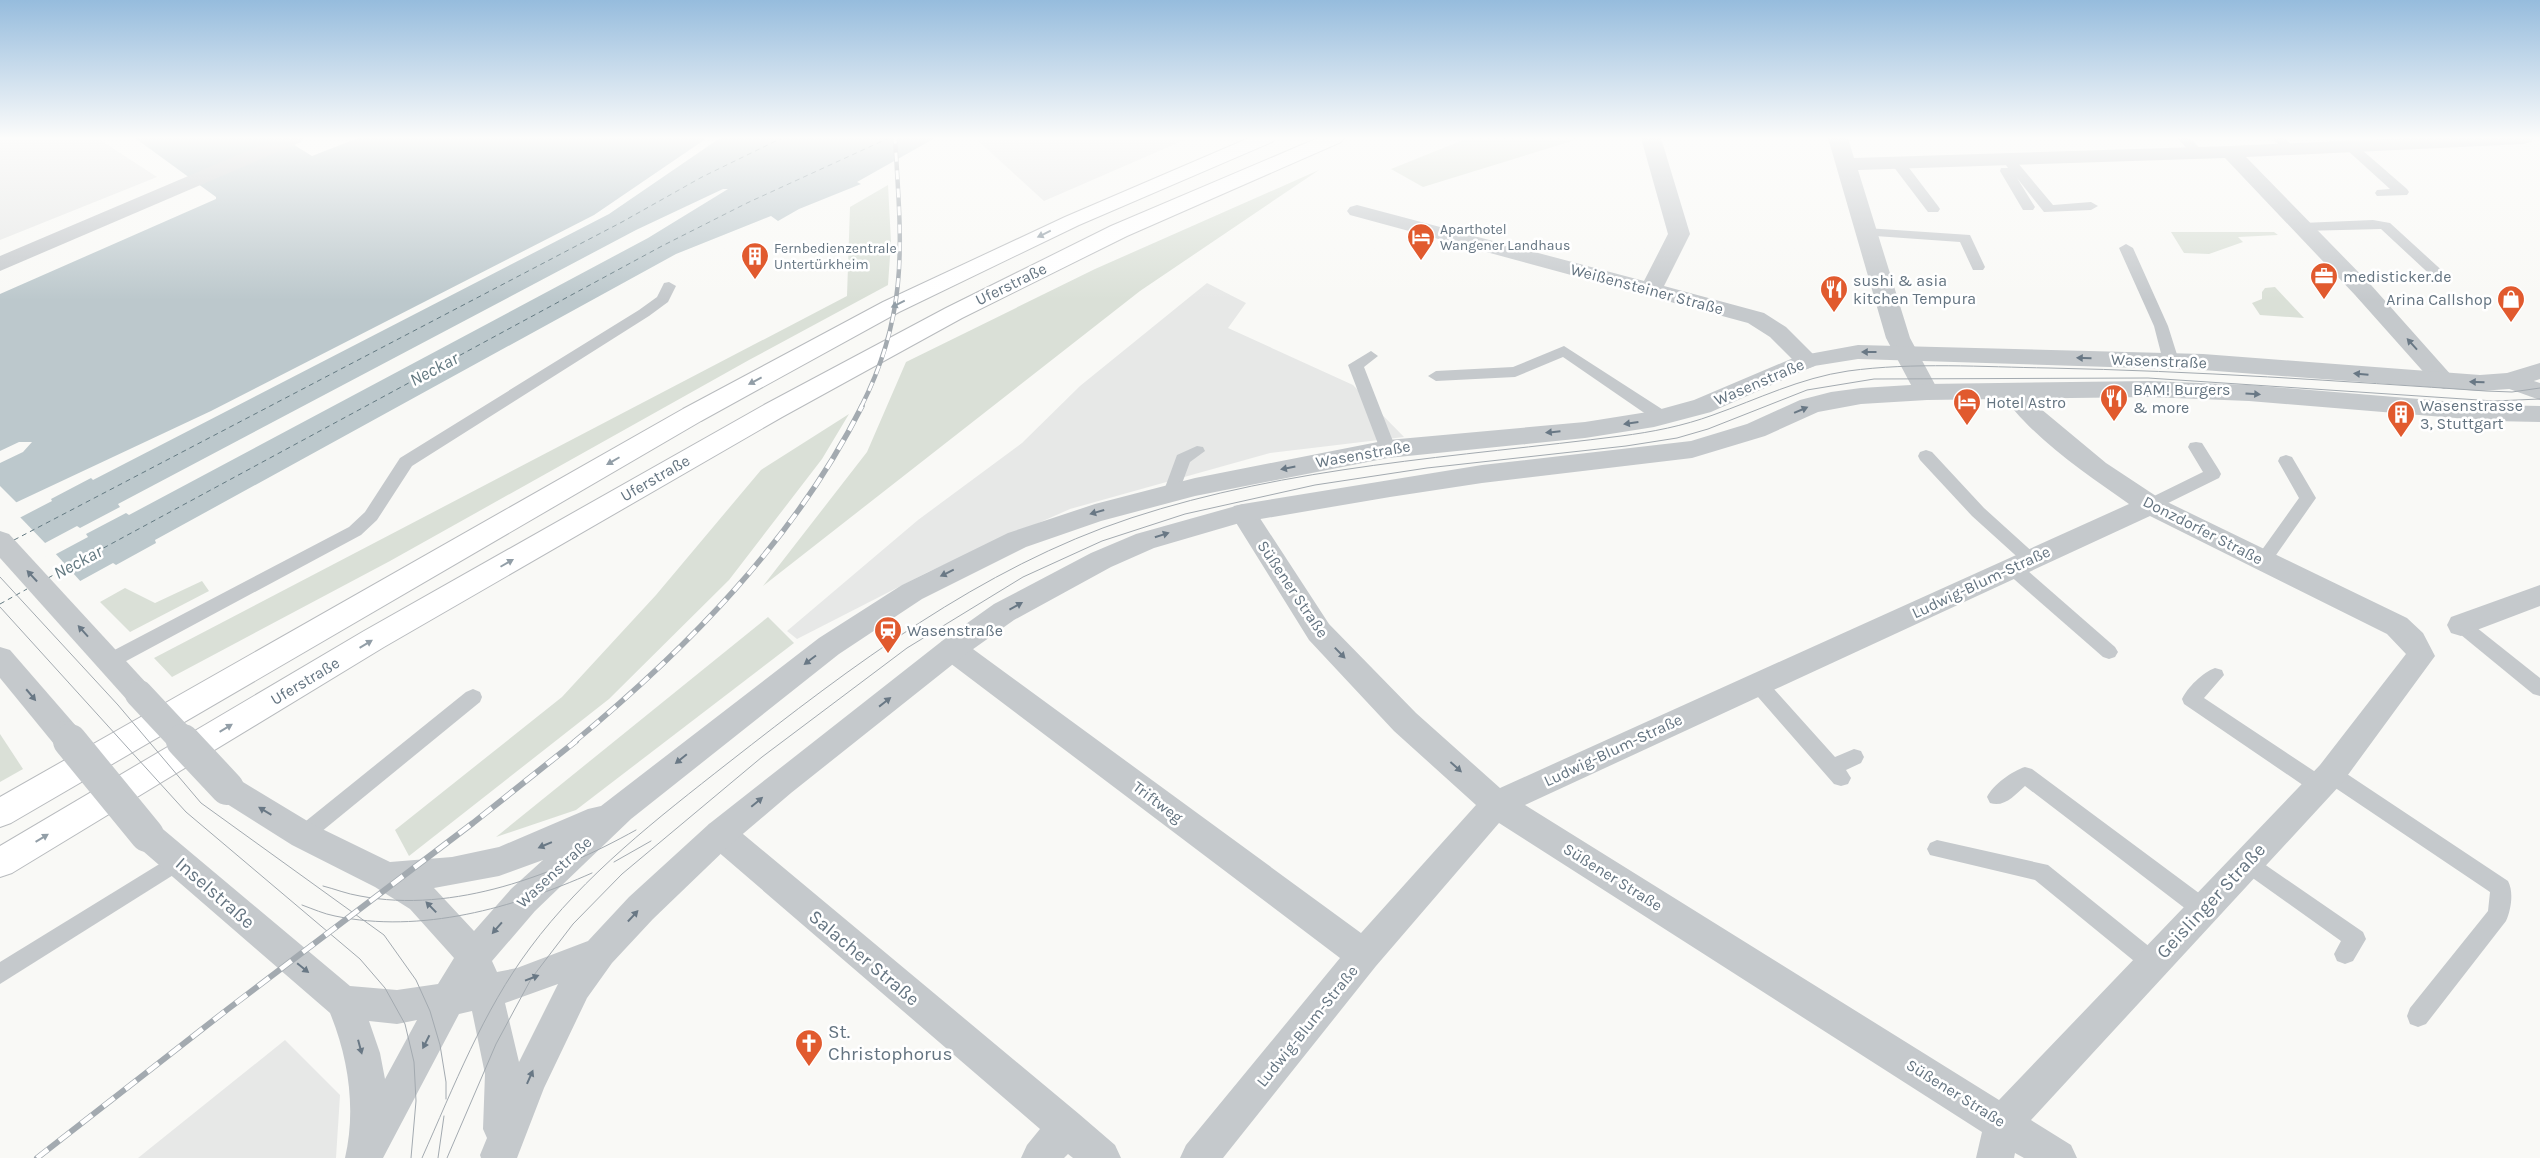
<svg xmlns="http://www.w3.org/2000/svg" width="2540" height="1158" font-family="Karla,sans-serif">
<rect width="100%" height="100%" fill="#f9f9f6"/>
<!-- built -->
<g fill="#e7e8e7">
<path d="M0,138h97l60,39 -157,63z"/>
<path d="M975,138h214l-145,63z"/>
<path d="M1207,283l39,20 -18,25 125,57 51,52 -134,16 -200,56 -142,63 -131,67 -10,-8 131,-111 104,-77 58,-57z"/>
<path d="M285,1040l55,55 -4,63h-198z"/>
</g>
<!-- green -->
<g fill="#dae0d7">
<path d="M1468,138h114l-159,49 -32,-18z"/>
<path d="M1319,170l-179,121 -377,295 104,-134 39,-90 189,-93z"/>
<path d="M888,185l3,57 -3,43 -139,75 -359,201 -218,116 -18,-19 693,-362 3,-89z"/>
<path d="M2171,232h103l4,3 -40,2 5,5 -34,12 -25,-1z"/>
<path d="M2275,287l29,31 -44,-3 -8,-12 10,-4v-7l3,-4z"/>
<path d="M849,414l-27,45 -93,121 -120,119 -200,157 -14,-26 167,-133 94,-102 105,-125z"/>
<path d="M202,581l7,10 -79,41 -30,-30 25,-14 30,15z"/>
<path d="M768,617l26,26 -218,167 -80,27z"/>
<path d="M0,734l23,35 -23,13z"/>
</g>
<!-- water -->
<g fill="#bcc8cc">
<path d="M135,138h148l29,18 46,-18h349l-113,77 -383,196 -211,99v-47l23,-11 9,-10h-13l-19,9v-157l216,-95v-2z"/>
<path d="M720,138h215l-78,44 4,2 -62,25 -21,12 -7,-5 -95,38 -521,286 1,3 -40,22 -3,-2 -113,62v-41l88,-47 -2,-3 40,-21 3,2 519,-277 80,-49h-5l-87,41 -518,274 2,3 -40,21 -3,-2 -77,41v-39l52,-27 -1,-2 40,-21 2,2 516,-266z"/>
</g>
<!-- pier -->
<g fill="#f9f9f6">
<path d="M0,486l18,18 -18,9z"/>
<path d="M19,516l28,29 -47,24v-44z"/>
<path d="M54,552l28,31 -82,44v-46z"/>
</g>
<g fill="none" stroke-linecap="round" stroke-linejoin="round">
<!-- ferry -->
<g stroke="#647a82" stroke-width="1" stroke-dasharray="5 4" stroke-linecap="butt">
<path d="M14,540l608,-318 80,-45 80,-39"/>
<path d="M48,578l614,-332 85,-43 142,-65"/>
<path d="M0,604l27,-15"/>
</g>
<!-- trunk casing -->
<g stroke="#b8bbbe" stroke-width="2">
<g id="trunk">
<path d="M1249,138h26l-3,4 -193,83 -180,87 -198,109 -690,402 -11,4v-30l683,-388 200,-107 182,-85z"/>
<path d="M1318,138h26l-3,4 -214,94 -165,82 -180,99 -398,230 -372,226 -12,4v-31l364,-215 400,-226 182,-97 165,-82z"/>
</g>
</g>
<!-- service -->
<g fill="#c5c9cc" fill-rule="evenodd">
<path d="M2177,138h13l14,15 -2,3h-8z"/>
<path d="M2272,138h13l11,11 -6,4 -4,-1z"/>
<path d="M2350,142l4,1 53,46 2,3 -2,3 -30,1 -2,-3 2,-3 13,-1 -44,-40 -2,-3z"/>
<path d="M2008,155l4,1 41,49 38,-3 7,4 -7,4 -47,2 -27,-34 18,29 -2,3h-10l-23,-39 1,-3h7l-6,-9z"/>
<path d="M1898,159l5,1 35,46 2,3 -2,3h-10l-35,-46 -1,-3z"/>
<path d="M2373,220l17,3 58,53 2,3 -2,3h-10l-57,-53 -79,2 -7,-4 7,-4z"/>
<path d="M1866,228l104,7 15,32 -2,3h-10l-13,-28 -99,-7 -2,-3z"/>
<path d="M2126,244l7,4 35,78 11,35 -3,3h-10l-3,-3 -9,-35 -35,-78z"/>
<path d="M669,282l7,4 -8,16 -19,14 -237,150 -35,54 -16,15 -244,131 -7,2 -7,-2 -2,-5 2,-5 246,-129 16,-15 35,-54 239,-148 18,-13 7,-14z"/>
<path d="M1564,346l104,67 2,4 -2,4h-12l-93,-64 -48,20 -79,4 -8,-5 8,-5 77,-4z"/>
<path d="M1371,351l7,5 -14,11 32,82 -2,4h-12l-2,-4 -32,-84z"/>
<path d="M2196,442l6,1 17,27 2,4 -2,4 -63,31h-12l-2,-4 2,-4 59,-29 -15,-25 2,-4z"/>
<path d="M1197,446l6,1 2,4 -15,11 -13,35h-12l-2,-4 14,-38z"/>
<path d="M1926,450l6,2 52,56 52,47 3,4 -3,4 -6,2 -6,-2 -52,-47 -52,-56 -2,-4 2,-4z"/>
<path d="M2286,455l6,2 24,41 -47,67 -6,2 -6,-2 -3,-4 45,-63 -21,-37 2,-4z"/>
<path d="M2013,562l6,1 96,84 3,5 -3,5 -6,2 -6,-2 -96,-84 -3,-5 3,-5z"/>
<path d="M2461,618l6,2 73,58v18l-7,-2 -78,-64 -3,-5 3,-5z"/>
<path d="M2215,668l7,2 2,5 -20,23 119,79 -2,-3 3,-6 7,-2 7,2 170,113c6,11 3,29 -2,40l-80,103 -8,3 -8,-3 -3,-8 3,-8 78,-97 2,-19 -162,-109 2,3 -3,6 -7,2 -7,-2 -129,-88 -2,-5c5,-11 21,-27 33,-31z"/>
<path d="M1758,677l7,2 70,78 19,-8 7,2 3,6 -3,6 -15,7 5,8 -3,6 -7,2 -7,-2 -83,-95 -2,-5 2,-5z"/>
<path d="M473,689l7,3 2,5 -2,5 -170,139 -7,3 -7,-3 -3,-6 3,-6 170,-137z"/>
<path d="M2025,767l7,2 179,133 3,7 -3,7 -8,3 -8,-3 -170,-130c-10,9 -21,22 -35,17l-3,-6c6,-12 25,-26 38,-30z"/>
<path d="M1937,840l111,25 113,91 3,7 -3,7 -8,3 -8,-3 -110,-90 -105,-25 -3,-6 3,-6z"/>
<path d="M179,852l7,3 3,6 -3,6 -186,117v-22z"/>
<path d="M2247,854l7,3 109,75 3,7 -13,22 -8,3 -8,-3 -3,-7 7,-13 -101,-72 -3,-6 3,-6z"/>
</g>
<!-- minor -->
<g fill="#c5c9cc" fill-rule="evenodd">
<path d="M278,138h26l-3,4 -301,129v-15z"/>
<path d="M1641,138h20l29,96 -26,52 100,27 22,14 29,29 4,5 -4,5 -8,3 -8,-3 -29,-29 -22,-14 -398,-108 -3,-4 3,-4 7,-2 287,76 24,-47z"/>
<path d="M1828,138h20l6,20 376,-12 174,-8h130l-3,4 -7,2 -278,13 125,128 81,91 4,5 -4,5 -8,3 -8,-3 -81,-91 -130,-137 -367,12 52,168 29,54 -3,6 -9,2 -9,-2 -32,-60z"/>
<path d="M2509,373l31,10v17l-39,-14 -4,-5 4,-5z"/>
<path d="M2012,383l9,2 14,19 71,59 53,35 248,120 16,15 12,23 -93,127 -311,337 40,25 6,13h-53l-9,-5 -1,5h-38l6,-26 -483,-309 -123,143 -153,192h-43l6,-13 154,-187 -398,-301 -4,-8 4,-8 10,-3 10,3 399,292 115,-128 -82,-74 -85,-91 -79,-127 4,-7 9,-2 9,2 77,118 87,89 84,75 629,-284c-43,-30 -101,-69 -129,-113l3,-6zM2150,516l237,118 19,20 -86,111 -321,335 -474,-295z"/>
<path d="M2540,585v21l-79,30 -10,-3 -4,-8 4,-8z"/>
<path d="M720,820l11,4 348,290 36,31 6,13h-48l-5,-4 -4,4h-43l6,-13 13,-16 -331,-285 -5,-10 5,-10z"/>
</g>
<!-- tertiary -->
<g fill="#c5c9cc" fill-rule="evenodd">
<path d="M1858,345l345,9 277,21 27,-2 33,-10v16l-31,10 -29,2 -277,-21 -345,-11 -44,7 -103,46 -57,15 -69,11 -197,20 -193,38 -94,25 -75,26 -104,52 -83,55 -208,165 -96,92 -43,50 5,11 20,-4 71,-27 41,-44 80,-73 233,-183 52,-37 97,-51 45,-19 107,-30 239,-39 209,-24 56,-17 53,-24 31,-8 30,-4 66,-4 223,-3 99,4 243,20 48,1v16l-48,-1 -243,-20 -99,-4 -223,3 -66,4 -43,8 -53,24 -73,22 -210,25 -92,14 -147,25 -89,26 -43,19 -97,53 -52,37 -171,136 -60,51 -78,75 -41,44 -25,35 -43,90 -27,70h-36l-1,-3 7,-17 -4,-9 2,-55 -13,-63 -13,3 -76,144h-38c11,-47 4,-99 -15,-145l-194,-168 -5,-10 5,-10 11,-4 11,4 192,161 47,4 41,-6 16,-26 -44,-49 -35,-22 -83,-42 -76,-48 -5,-9 5,-9 11,-4 11,4 76,46 76,37 62,-5 47,-10 89,-38 13,-3 218,-168 83,-53 106,-52 87,-29 100,-26 193,-38 197,-18 69,-11 40,-11 104,-44zM543,860l-32,29 -37,42 -40,-43 65,-12zM558,984l-39,78 -14,-59zM417,1020l-32,59 -5,-26 -11,-32 28,3z"/>
<path d="M0,531l9,3 140,152 5,8 -5,8 -10,4 -10,-4 -129,-144z"/>
<path d="M0,647l10,3 66,76 4,9 -4,9 -11,3 -11,-3 -54,-66z"/>
</g>
<!-- trunk -->
<use href="#trunk" fill="#fff" fill-rule="evenodd"/>
<!-- tram -->
<g stroke="#a3aab0" stroke-width="1">
<path d="M0,577l118,128 83,98 183,132 32,45 14,31 10,34 6,37v17"/>
<path d="M0,607l186,205 174,147 25,29 20,36 9,38 2,39 -5,57"/>
<path d="M614,862l37,-21"/>
<path d="M323,886c12,3 24,8 37,10 94,18 195,-21 276,-66"/>
<path d="M302,905c11,4 22,9 33,11 86,18 178,-8 257,-43"/>
<path d="M422,1158c32,-72 61,-147 108,-210 54,-73 128,-130 198,-185 124,-97 252,-195 403,-245 158,-52 326,-61 490,-82 31,-4 62,-10 92,-21 45,-16 87,-37 135,-44 66,-9 134,-4 201,-3 146,3 291,13 437,23l26,1 28,-4"/>
<path d="M438,1158l6,-42"/>
<path d="M447,1158l49,-114 35,-65 42,-55 49,-50 140,-117 145,-109 116,-71 79,-36 83,-27 130,-29 112,-17 199,-22 51,-8 31,-9 99,-39 67,-11 274,-1 346,23 46,-2"/>
</g>
<!-- rail-far2 casing -->
<g stroke="#a3aab0" stroke-width="4.5">
<path id="rail-far2" d="M861,407c49,-96 40,-166 34,-269"/>
</g>
<!-- rail-far1 casing -->
<g stroke="#a3aab0" stroke-width="5.5">
<path id="rail-far1" d="M574,742c114,-94 221,-203 288,-336"/>
</g>
<!-- rail casing -->
<g stroke="#a3aab0" stroke-width="6">
<path id="rail" d="M37,1158l191,-149 245,-186 103,-82"/>
</g>
<!-- rail-far2 -->
<use href="#rail-far2" stroke="#fff" stroke-width="3" stroke-dasharray="9" stroke-linecap="butt"/>
<!-- rail-far1 -->
<use href="#rail-far1" stroke="#fff" stroke-width="4" stroke-dasharray="11" stroke-linecap="butt"/>
<!-- rail -->
<use href="#rail" stroke="#fff" stroke-width="4.5" stroke-dasharray="14" stroke-linecap="butt"/>
<!-- tertiary-bridge-far1 -->
<g stroke="#c5c9cc" stroke-width="28">
<path d="M139,694l45,48"/>
<path d="M65,735l6,7"/>
</g>
<!-- tertiary-bridge -->
<g stroke="#c5c9cc" stroke-width="34">
<path d="M70,741l77,94"/>
<path d="M183,741l44,47"/>
</g>
</g>
<!-- one-way arrows -->
<defs><path id="oneway-solid" d="M-6-.8H1V-3.2L6.5 0L1 3.2V.8H-6Z" transform="scale(1.25)"/></defs>
<g fill="#929ea7">
<use href="#oneway-solid" transform="translate(1044 234) rotate(154)"/>
<use href="#oneway-solid" transform="translate(898 304) rotate(154)"/>
<use href="#oneway-solid" transform="translate(755 381) rotate(152)"/>
<use href="#oneway-solid" transform="translate(613 461) rotate(150)"/>
<use href="#oneway-solid" transform="translate(507 563) rotate(-30)"/>
<use href="#oneway-solid" transform="translate(366 644) rotate(-31)"/>
<use href="#oneway-solid" transform="translate(226 728) rotate(-31)"/>
<use href="#oneway-solid" transform="translate(42 838) rotate(-31)"/>
</g>
<g fill="#697885">
<use href="#oneway-solid" transform="translate(2412 344) rotate(-132)"/>
<use href="#oneway-solid" transform="translate(1869 352) rotate(180)"/>
<use href="#oneway-solid" transform="translate(2084 358) rotate(-178)"/>
<use href="#oneway-solid" transform="translate(2361 374) rotate(-175)"/>
<use href="#oneway-solid" transform="translate(2477 382) rotate(-179)"/>
<use href="#oneway-solid" transform="translate(2253 394) rotate(4)"/>
<use href="#oneway-solid" transform="translate(1801 410) rotate(-23)"/>
<use href="#oneway-solid" transform="translate(1631 423) rotate(172)"/>
<use href="#oneway-solid" transform="translate(1553 432) rotate(174)"/>
<use href="#oneway-solid" transform="translate(1288 468) rotate(169)"/>
<use href="#oneway-solid" transform="translate(1097 512) rotate(164)"/>
<use href="#oneway-solid" transform="translate(1162 535) rotate(-18)"/>
<use href="#oneway-solid" transform="translate(947 573) rotate(154)"/>
<use href="#oneway-solid" transform="translate(32 576) rotate(-133)"/>
<use href="#oneway-solid" transform="translate(1016 606) rotate(-29)"/>
<use href="#oneway-solid" transform="translate(83 631) rotate(-132)"/>
<use href="#oneway-solid" transform="translate(1340 653) rotate(46)"/>
<use href="#oneway-solid" transform="translate(810 660) rotate(143)"/>
<use href="#oneway-solid" transform="translate(31 695) rotate(50)"/>
<use href="#oneway-solid" transform="translate(885 702) rotate(-38)"/>
<use href="#oneway-solid" transform="translate(681 759) rotate(141)"/>
<use href="#oneway-solid" transform="translate(1456 767) rotate(42)"/>
<use href="#oneway-solid" transform="translate(757 802) rotate(-40)"/>
<use href="#oneway-solid" transform="translate(265 811) rotate(-149)"/>
<use href="#oneway-solid" transform="translate(545 845) rotate(157)"/>
<use href="#oneway-solid" transform="translate(431 907) rotate(-134)"/>
<use href="#oneway-solid" transform="translate(633 916) rotate(-47)"/>
<use href="#oneway-solid" transform="translate(497 928) rotate(131)"/>
<use href="#oneway-solid" transform="translate(303 968) rotate(39)"/>
<use href="#oneway-solid" transform="translate(532 978) rotate(-21)"/>
<use href="#oneway-solid" transform="translate(426 1042) rotate(117)"/>
<use href="#oneway-solid" transform="translate(360 1047) rotate(75)"/>
<use href="#oneway-solid" transform="translate(530 1077) rotate(-66)"/>
</g>
<!-- sky -->
<linearGradient id="sky" x2="0" y2="1"><stop stop-color="#96bcdd"/><stop offset="0.46" stop-color="#fcfcfb"/><stop offset="1" stop-color="#fcfcfb" stop-opacity="0"/></linearGradient>
<rect width="2540" height="300" fill="url(#sky)"/>
<!-- icons -->
<defs>
<g id="hotel-pin" transform="scale(1.4375)"><path d="M0 17L-7.5 6A9.5 9.5 0 1 1 7.5 6Z" fill="#e15a2e" stroke="#fff"/><path d="M-6-4.5h1.5V1H6V5H4.5V3h-9V5H-6ZM-4 0a1.8 1.8 0 1 1 3.6 0ZM.5 0V-2.5h3Q6-2.5 6 0Z" fill="#fff"/></g>
<g id="building-pin" transform="scale(1.4375)"><path d="M0 17L-7.5 6A9.5 9.5 0 1 1 7.5 6Z" fill="#e15a2e" stroke="#fff"/><path d="M-4-6H4V6H1V3H-1V6H-4ZM-2.5-4.3h1.7v1.8h-1.7ZM.8-4.3h1.7v1.8H.8ZM-2.5-1h1.7V.8h-1.7ZM.8-1h1.7V.8H.8Z" fill="#fff"/></g>
<g id="office-pin" transform="scale(1.4375)"><path d="M0 17L-7.5 6A9.5 9.5 0 1 1 7.5 6Z" fill="#e15a2e" stroke="#fff"/><path d="M-6-3h4V-5.5h4V-3h4V5H-6ZM-1-4.5V-3h2v-1.5ZM-6 0V1H6V0Z" fill="#fff"/></g>
<g id="restaurant-pin" transform="scale(1.4375)"><path d="M0 17L-7.5 6A9.5 9.5 0 1 1 7.5 6Z" fill="#e15a2e" stroke="#fff"/><path d="M-5-6h1v4h1v-4h1v4h1v-4h1v5L-1.5 .5V6h-2V.5L-5-1ZM5-6V6H3V1.5H1.5Q1.5-4 5-6Z" fill="#fff"/></g>
<g id="shop-pin" transform="scale(1.4375)"><path d="M0 17L-7.5 6A9.5 9.5 0 1 1 7.5 6Z" fill="#e15a2e" stroke="#fff"/><path d="M-5-2.5h2.3a2.7 3.5 0 0 1 5.4 0H5L5.5 6h-11ZM-1.5-2.5h3a1.5 2.3 0 0 0-3 0Z" fill="#fff"/></g>
<g id="station-pin" transform="scale(1.4375)"><path d="M0 17L-7.5 6A9.5 9.5 0 1 1 7.5 6Z" fill="#e15a2e" stroke="#fff"/><path d="M-3-6H3Q5-6 5-4V2Q5 4 3 4L4.5 6H3L1.5 4h-3L-3 6H-4.5L-3 4Q-5 4-5 2V-4Q-5-6-3-6ZM-3.5-4v3h7v-3ZM-3.5 1v1.5H-2V1ZM2 1v1.5H3.5V1Z" fill="#fff"/></g>
<g id="church-pin" transform="scale(1.4375)"><path d="M0 17L-7.5 6A9.5 9.5 0 1 1 7.5 6Z" fill="#e15a2e" stroke="#fff"/><path d="M-1.2-6h2.4v3.5h3.3v2.4h-3.3V6h-2.4V-.1h-3.3v-2.4h3.3Z" fill="#fff"/></g>
</defs>
<g fill-rule="evenodd">
<use href="#hotel-pin" x="1421" y="237"/>
<use href="#building-pin" x="755" y="256"/>
<use href="#office-pin" x="2324" y="276"/>
<use href="#restaurant-pin" x="1834" y="289"/>
<use href="#shop-pin" x="2511" y="299"/>
<use href="#restaurant-pin" x="2114" y="398"/>
<use href="#hotel-pin" x="1967" y="402"/>
<use href="#building-pin" x="2401" y="414"/>
<use href="#station-pin" x="888" y="630"/>
<use href="#church-pin" x="809" y="1043"/>
</g>
<g text-anchor="middle" dominant-baseline="central" stroke-width="5" stroke-linejoin="round" paint-order="stroke">
<!-- far-poi labels -->
<g font-size="14" fill="#647481" stroke="#fff" text-anchor="start">
<text x="1440" y="229">Aparthotel<tspan x="1440" dy="16">Wangener Landhaus</tspan></text>
<text x="774" y="248">Fernbedienzentrale<tspan x="774" dy="16">Untertürkheim</tspan></text>
</g>
<!-- poi labels -->
<g font-size="16" fill="#647481" stroke="#fff" text-anchor="start">
<text x="2343" y="276">medisticker.de</text>
<text x="1853" y="280">sushi &amp; asia<tspan x="1853" dy="18">kitchen Tempura</tspan></text>
<text x="2492" y="299" text-anchor="end">Arina Callshop</text>
<text x="2133" y="389">BAM! Burgers<tspan x="2133" dy="18">&amp; more</tspan></text>
<text x="1986" y="402">Hotel Astro</text>
<text x="2420" y="405">Wasenstrasse<tspan x="2420" dy="18">3, Stuttgart</tspan></text>
<text x="907" y="630">Wasenstraße</text>
</g>
<!-- street labels -->
<g font-size="16" fill="#647481" stroke="#fff">
<text transform="translate(1011 284) rotate(-26)">Uferstraße</text>
<text transform="translate(1647 289) rotate(15)">Weißensteiner Straße</text>
<text transform="translate(2159 361) rotate(2)">Wasenstraße</text>
<text transform="translate(1759 382) rotate(-23)">Wasenstraße</text>
<text transform="translate(1363 454) rotate(-10)">Wasenstraße</text>
<text transform="translate(655 478) rotate(-30)">Uferstraße</text>
<text transform="translate(2203 530) rotate(27)">Donzdorfer Straße</text>
<text transform="translate(1981 582) rotate(-25)">Ludwig-Blum-Straße</text>
<text transform="translate(1293 589) rotate(56)">Süßener Straße</text>
<text transform="translate(305 681) rotate(-31)">Uferstraße</text>
<text transform="translate(1613 750) rotate(-25)">Ludwig-Blum-Straße</text>
<text transform="translate(1158 802) rotate(37)">Triftweg</text>
<text transform="translate(554 872) rotate(-43)">Wasenstraße</text>
<text transform="translate(1613 877) rotate(32)">Süßener Straße</text>
<text transform="translate(1307 1026) rotate(-51)">Ludwig-Blum-Straße</text>
<text transform="translate(1956 1093) rotate(32)">Süßener Straße</text>
</g>
<!-- water labels -->
<g font-size="18" font-style="italic" fill="#647a82" stroke="#fff">
<text transform="translate(434 369) rotate(-28)">Neckar</text>
<text transform="translate(78 562) rotate(-28)">Neckar</text>
</g>
<!-- near-street labels -->
<g font-size="19" fill="#647481" stroke="#fff">
<text transform="translate(215 893) rotate(41)">Inselstraße</text>
<text transform="translate(2211 901) rotate(-47)">Geislinger Straße</text>
<text transform="translate(864 958) rotate(40)">Salacher Straße</text>
</g>
<!-- near-poi labels -->
<g font-size="19" fill="#647481" stroke="#fff" text-anchor="start">
<text x="828" y="1032">St.<tspan x="828" dy="22">Christophorus</tspan></text>
</g>
</g>
</svg>
